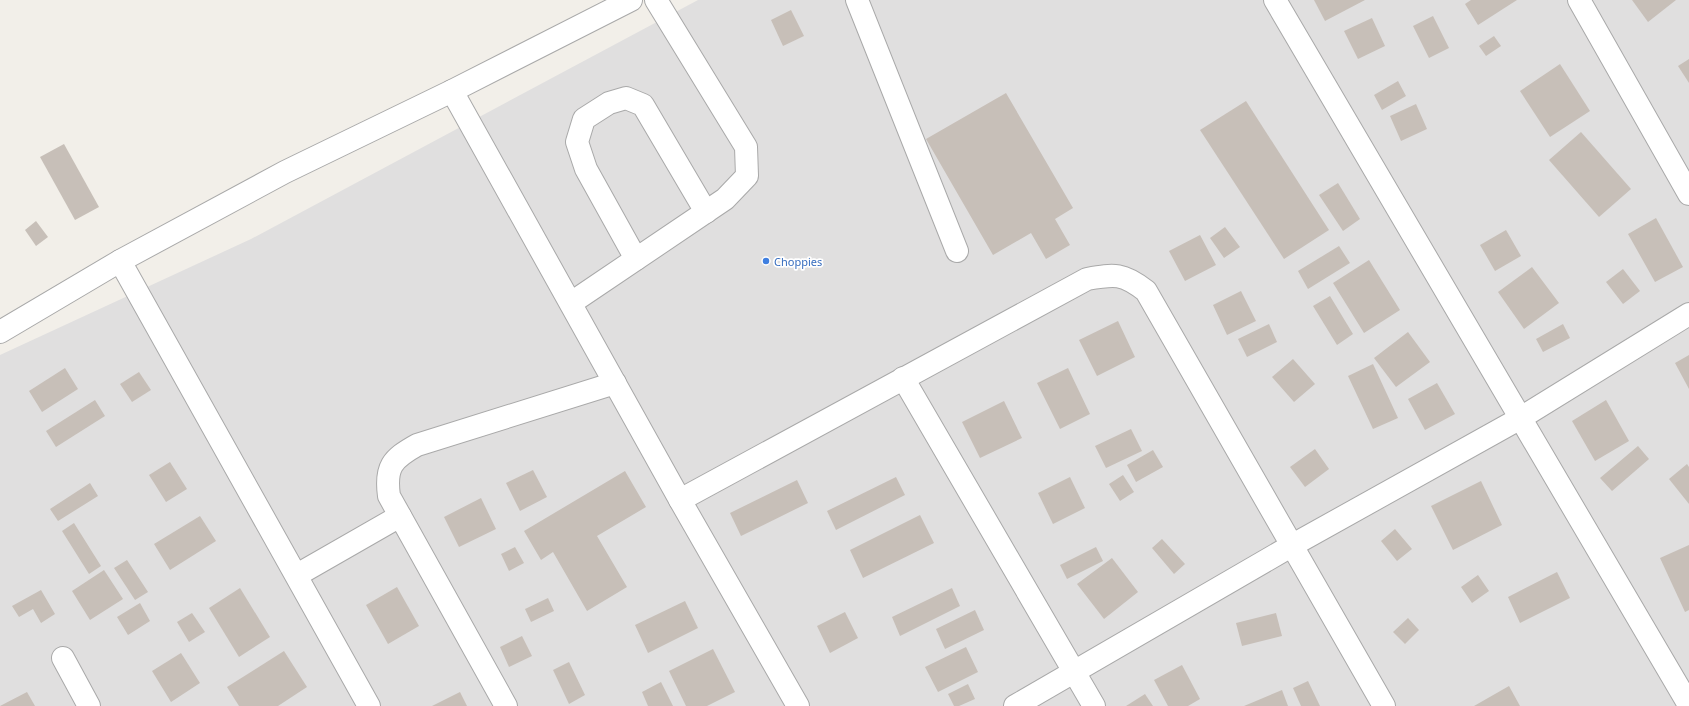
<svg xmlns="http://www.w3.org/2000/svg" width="1689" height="706" font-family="'Noto Sans',sans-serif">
<rect width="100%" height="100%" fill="#f2efe9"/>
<!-- residential -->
<path fill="#e0dfdf" d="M698,0h991v706h-1689v-351l251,-116z"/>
<!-- building -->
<g fill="#c7bfb8">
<path d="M1314,0h51l-40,21z"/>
<path d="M1471,0h46l-39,25 -13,-21z"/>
<path d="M1632,0h44l-28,22z"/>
<path d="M791,10l13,26 -21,10 -12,-26z"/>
<path d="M1433,16l16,32 -20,10 -16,-32z"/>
<path d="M1372,18l13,28 -27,13 -14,-28z"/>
<path d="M1494,36l7,10 -15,10 -7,-10z"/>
<path d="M1689,59v24l-11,-17z"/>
<path d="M1560,64l30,47 -40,26 -30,-46z"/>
<path d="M1398,81l8,15 -24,14 -8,-15z"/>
<path d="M1006,93l67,115 -18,11 15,26 -24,14 -15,-26 -38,22 -67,-116z"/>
<path d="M1246,101l83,129 -45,29 -84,-129z"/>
<path d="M1416,104l11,25 -26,12 -11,-25z"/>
<path d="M1581,132l50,57 -32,28 -50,-57z"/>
<path d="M64,144l35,63 -24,13 -35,-63z"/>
<path d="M1338,183l22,36 -17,12 -24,-36z"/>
<path d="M1656,218l27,49 -28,15 -27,-48z"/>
<path d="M36,221l12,16 -12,9 -11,-16z"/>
<path d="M1225,227l15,20 -16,11 -14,-20z"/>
<path d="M1506,230l15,26 -26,15 -15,-26z"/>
<path d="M1200,235l16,30 -31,16 -16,-30z"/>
<path d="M1339,246l11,17 -42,26 -10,-18z"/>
<path d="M1369,260l31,50 -36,23 -31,-50z"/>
<path d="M1532,267l27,36 -35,26 -26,-37z"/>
<path d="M1623,269l17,22 -17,13 -17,-22z"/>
<path d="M1241,291l15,30 -29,14 -14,-30z"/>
<path d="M1330,296l23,38 -16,11 -24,-39z"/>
<path d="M1118,321l17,36 -38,19 -18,-36z"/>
<path d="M1269,324l8,18 -30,15 -9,-18z"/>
<path d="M1563,324l7,14 -27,14 -7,-13z"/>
<path d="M1408,332l22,30 -34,25 -22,-29z"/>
<path d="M1689,355v34l-14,-26z"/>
<path d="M1293,359l22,25 -21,18 -22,-25z"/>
<path d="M1373,364l25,54 -25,11 -25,-53z"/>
<path d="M65,368l13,21 -36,23 -13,-21z"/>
<path d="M1068,368l22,46 -30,15 -23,-46z"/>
<path d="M139,372l12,18 -19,12 -12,-18z"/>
<path d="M1437,383l18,31 -30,16 -17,-31z"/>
<path d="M95,400l10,16 -49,31 -10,-16z"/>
<path d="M1606,400l23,41 -34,20 -23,-40z"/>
<path d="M1004,401l18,37 -42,20 -18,-36z"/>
<path d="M1131,429l11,22 -36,17 -11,-22z"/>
<path d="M1638,446l11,13 -37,32 -12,-13z"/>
<path d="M1315,449l14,20 -24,18 -15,-20z"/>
<path d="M1153,450l10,17 -27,15 -9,-17z"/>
<path d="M170,462l17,27 -21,13 -17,-27z"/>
<path d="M1687,464l2,3v37l-20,-25z"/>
<path d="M533,470l14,27 -27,14 -14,-28z"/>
<path d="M625,471l21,36 -49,29 30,51 -40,24 -34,-59 -12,8 -17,-29z"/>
<path d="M1123,475l11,17 -14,9 -11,-17z"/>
<path d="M896,477l9,18 -69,35 -9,-19z"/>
<path d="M1070,477l15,31 -32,16 -15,-31z"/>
<path d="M797,480l11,23 -67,33 -11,-23z"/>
<path d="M1481,481l21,44 -49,25 -22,-44z"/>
<path d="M90,483l8,13 -40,25 -8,-12z"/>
<path d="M481,498l15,31 -37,18 -15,-30z"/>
<path d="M920,515l14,28 -71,35 -13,-28z"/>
<path d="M200,516l16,25 -46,29 -16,-26z"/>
<path d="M74,523l27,43 -12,8 -27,-43z"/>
<path d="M1395,529l17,20 -15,12 -16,-20z"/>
<path d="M1162,539l23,25 -11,10 -22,-26z"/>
<path d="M1689,545v65l-4,2 -25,-54z"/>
<path d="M515,547l9,16 -15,8 -8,-17z"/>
<path d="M1096,547l7,14 -36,18 -7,-14z"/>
<path d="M1112,558l26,34 -34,27 -27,-35z"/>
<path d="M127,560l21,32 -13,8 -21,-32z"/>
<path d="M104,570l19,29 -33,21 -18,-29z"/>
<path d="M1557,572l13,26 -50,25 -12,-26z"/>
<path d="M1478,575l11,16 -17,12 -11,-16z"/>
<path d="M397,587l22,39 -31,18 -22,-39z"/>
<path d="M240,588l30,49 -31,20 -30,-49z"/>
<path d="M952,588l8,18 -60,30 -8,-19z"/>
<path d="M41,590l14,24 -14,9 -8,-14 -14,8 -7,-11z"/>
<path d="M548,598l6,13 -23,11 -6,-13z"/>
<path d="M685,601l13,27 -50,25 -13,-28z"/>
<path d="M140,603l10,18 -22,14 -11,-18z"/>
<path d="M975,610l9,20 -39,19 -9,-20z"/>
<path d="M845,612l13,26 -28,15 -13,-27z"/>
<path d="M192,613l13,19 -16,10 -12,-20z"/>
<path d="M1276,613l6,23 -40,10 -6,-23z"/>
<path d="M1408,618l11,12 -14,14 -12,-12z"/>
<path d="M522,636l10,20 -23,11 -9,-20z"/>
<path d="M966,647l12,25 -40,20 -13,-25z"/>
<path d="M713,649l22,43 -28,14h-21l-17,-35z"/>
<path d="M284,651l23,36 -29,19h-39l-12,-19z"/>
<path d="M181,653l19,30 -29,19 -19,-31z"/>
<path d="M569,662l16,33 -16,9 -16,-34z"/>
<path d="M1182,665l18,34 -12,7h-20l-14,-26z"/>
<path d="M1308,681l12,25h-19l-8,-18z"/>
<path d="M661,682l12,24h-25l-6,-14z"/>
<path d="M968,684l7,15 -16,7h-5l-6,-12z"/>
<path d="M1509,686l11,20h-46z"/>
<path d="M1282,690l6,16h-44z"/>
<path d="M27,692l8,14h-35z"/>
<path d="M460,692l7,14h-35z"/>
<path d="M1145,694l8,12h-27z"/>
</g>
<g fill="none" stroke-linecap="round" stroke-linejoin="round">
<!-- minor casing -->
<g stroke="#a9a9a9" stroke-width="24">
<g id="minor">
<path d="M857,0l100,251"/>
<path d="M1275,0l414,705"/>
<path d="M1579,0l110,194"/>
<path d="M452,91l228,409 118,206"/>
<path d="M636,259l-50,-90 -9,-27 7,-23 25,-16 17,-5 17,7 63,107"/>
<path d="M120,261l249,445"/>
<path d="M571,303l154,-104 22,-23 -1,-29 -90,-147"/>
<path d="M0,332l120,-71 165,-89 167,-81 179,-91"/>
<path d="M903,378l191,328"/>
<path d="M680,500l407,-221c28,-5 36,-6 59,12l238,415"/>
<path d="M297,575l103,-59"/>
<path d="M63,658l26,48"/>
<path d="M506,706l-117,-210c-4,-29 3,-37 28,-51l198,-62"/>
<path d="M1015,706l276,-160 228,-127 170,-105"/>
</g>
</g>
<!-- minor -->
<use href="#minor" stroke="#fff" stroke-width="22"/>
</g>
<!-- markers -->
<circle fill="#3f7fe0" stroke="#fff" stroke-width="1.5" cx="766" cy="261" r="4"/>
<g text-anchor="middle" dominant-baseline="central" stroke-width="3.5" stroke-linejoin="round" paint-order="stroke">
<!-- shop labels -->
<g font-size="11" fill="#366cbe" stroke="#fff" text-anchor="start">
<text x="774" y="261">Choppies</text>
</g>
</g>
</svg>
